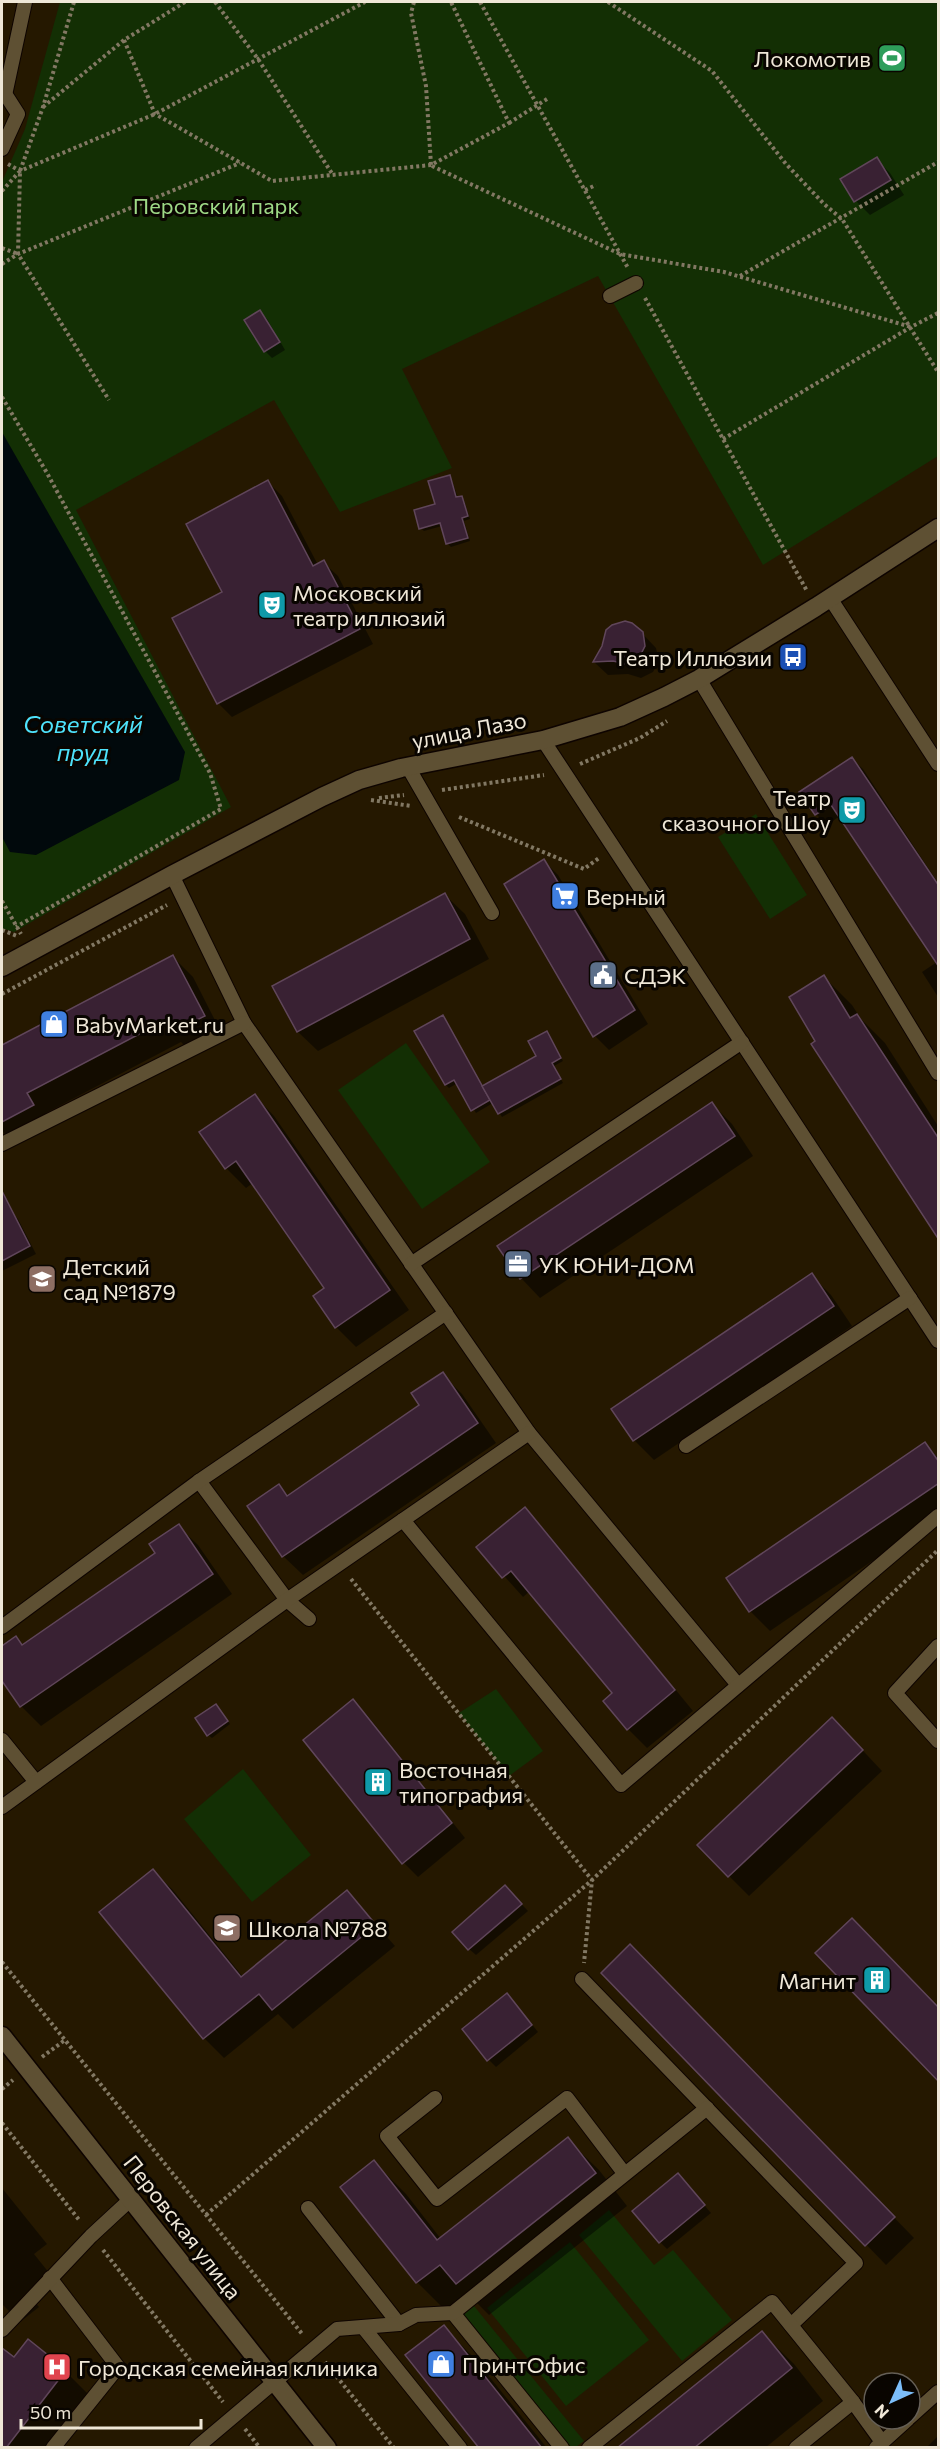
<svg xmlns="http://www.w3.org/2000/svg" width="940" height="2449" font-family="Commissioner,sans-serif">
<rect width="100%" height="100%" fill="#251800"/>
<!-- green -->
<g fill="#132f04">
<path d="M60,2h878v454l-175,109 -165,-289 -196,93 50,99 -112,44 -66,-112 -198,110 155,297 -217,125 -12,-4v-746l23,-53z"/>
<path d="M756,814l51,81 -37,24 -52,-82z"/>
<path d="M406,1043l84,119 -68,47 -84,-119z"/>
<path d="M496,1689l47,62 -34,25 -50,-63z"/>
<path d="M243,1769l68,86 -59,47 -68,-83z"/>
<path d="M609,2210l45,55 19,-15 59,70 -50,41 -103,-126z"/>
<path d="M570,2242l79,98 -83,66 -79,-98z"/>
<path d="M474,2306l110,135 -8,6h-5l-108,-132z"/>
</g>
<!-- water -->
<path fill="#01090c" d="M2,432l183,320 -6,28 -143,75 -26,-3 -8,-15z"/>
<!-- shadow -->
<g fill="#0007">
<path d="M876,159l14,14 14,22 -34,20 -14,-14 -14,-22z"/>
<path d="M260,312l7,7 18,31 -13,8 -7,-7z"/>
<path d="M449,477l3,3 6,18 3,-1 3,3 6,19 -6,2 6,20 -19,6 -3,-3 -6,-18 -18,5 -3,-3 15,-23z"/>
<path d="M268,482l14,14 36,69 5,-3 15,14 35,68 -141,73 -14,-14 6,-111z"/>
<path d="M637,628l19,20 3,13 -6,11 -12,6 -13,-4 -20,1 -14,-13z"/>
<path d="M852,759l11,10 75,114v114l-16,-25 15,-10 -97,-146 -13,9 -11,-11z"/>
<path d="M544,861l14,14 90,149 -39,26 -14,-14 -89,-151z"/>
<path d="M445,895l20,19 24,45 -171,92 -20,-19 -24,-45z"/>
<path d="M173,957l20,20 30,59 -32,16 -10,-10 -135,71 6,12 -37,20 -13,-14v-84z"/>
<path d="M824,977l28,28 9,14 24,24 53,83v111l-121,-196z"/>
<path d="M416,1031l67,57 55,-31 11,-21 14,25 -9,5 9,17 -61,34 -9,-14 -17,10 -18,-30 -9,5 -3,-3z"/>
<path d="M255,1096l19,20 135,194 -53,37 -20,-20 -10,-38 -73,-106 -7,5 -20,-20z"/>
<path d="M712,1104l20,20 21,32 -213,142 -19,-20z"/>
<path d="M11,1212l7,7 18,35 -34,17v-55z"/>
<path d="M811,1275l20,20 21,31 -198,134 -20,-20 -21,-30z"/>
<path d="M442,1374l20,20 34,49 -193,132 -20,-19 -4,-70 10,10 132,-90z"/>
<path d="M925,1444l13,14v58l-168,115 -20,-20z"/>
<path d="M524,1509l20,20 149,182 -46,37 -19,-19 -14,-35 -84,-103 -7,6 -45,-50z"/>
<path d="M178,1526l20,19 34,49 -191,132 -20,-20 -19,-27v-31l14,-10 7,8 134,-93z"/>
<path d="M353,1701l14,14 98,123 -47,39 -14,-14 -99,-123z"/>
<path d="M219,1709l11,15 -18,14 -4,-3z"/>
<path d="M852,1739l30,32 -133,125 -20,-20z"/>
<path d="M153,1871l20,19 70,87 104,-85 48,54 -102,83 -15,-15 -54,44 -20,-20z"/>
<path d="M512,1894l16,17 -52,44 -7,-6z"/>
<path d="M650,1966l264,272 -28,27 -283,-292z"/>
<path d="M514,2002l24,30 -42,35 -7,-7z"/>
<path d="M567,2139l32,31 28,36 -138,109 -18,-18 -22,17 -32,-32 -75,-94 32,-26 32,32 35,45z"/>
<path d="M678,2175l33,38 -44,36 -7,-7z"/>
<path d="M2,2188l45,56 -13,10 16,20 -23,19 12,14 -19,15 -18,-18z"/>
<path d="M444,2327l31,32 72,89h-66z"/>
<path d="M762,2333l32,31 29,37 -58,47h-146z"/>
<path d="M28,2341l35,28 32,32 -4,9 -29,38h-60v-87l5,-7 7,5z"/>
<path d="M938,2436v12h-12z"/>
</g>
<!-- building -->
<g fill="#392133" stroke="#60465a" stroke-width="1.5">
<path d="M877,157l14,23 -37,22 -14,-23z"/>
<path d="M260,310l20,32 -16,10 -20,-32z"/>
<path d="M450,475l6,22 6,-1 6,20 -6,2 6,20 -22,6 -6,-21 -21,6 -5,-19 21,-6 -7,-23z"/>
<path d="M268,480l45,86 11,-6 36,69 -143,75 -45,-86 50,-26 -36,-68z"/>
<path d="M625,621l7,2 11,9 2,14 -6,12 -13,6 -13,-3 -20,1 9,-16 4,-16 6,-5z"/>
<path d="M852,757l87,129v81l-108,-162 -16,10 -16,-23z"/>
<path d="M544,859l91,151 -42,27 -89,-153z"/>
<path d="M445,893l25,46 -173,93 -25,-46z"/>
<path d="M173,955l32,61 -35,17 -6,-12 -137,72 7,12 -32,17v-77z"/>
<path d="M824,975l26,43 7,-4 82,125v101l-128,-196 4,-3 -26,-44z"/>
<path d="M443,1015l47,85 -19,11 -17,-31 -9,5 -31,-54z"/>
<path d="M547,1031l14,27 -9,5 9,16 -63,35 -16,-28 54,-30 -8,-15z"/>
<path d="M255,1094l135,196 -55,38 -22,-32 11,-8 -88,-127 -11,8 -26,-37z"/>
<path d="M712,1102l23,34 -215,143 -23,-33z"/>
<path d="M2,1191l28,55 -28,15z"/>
<path d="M812,1273l22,33 -201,135 -22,-32z"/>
<path d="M443,1372l35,51 -196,134 -35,-51 32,-22 8,12 132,-91 -8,-12z"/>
<path d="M925,1442l14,20v21l-190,129 -23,-34z"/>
<path d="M525,1507l150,183 -48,40 -24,-29 9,-8 -101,-122 -9,7 -26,-31z"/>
<path d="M179,1524l34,50 -193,133 -18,-26v-35l14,-10 6,9 133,-92 -6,-9z"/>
<path d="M353,1699l99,124 -50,41 -99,-124z"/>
<path d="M216,1704l12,17 -21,15 -12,-18z"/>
<path d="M832,1717l31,33 -135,127 -31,-32z"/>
<path d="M153,1869l88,108 106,-87 29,35 -104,85 -13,-16 -56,45 -104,-127z"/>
<path d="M505,1885l17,19 -54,46 -16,-18z"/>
<path d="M852,1918l87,90v74l-124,-129z"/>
<path d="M630,1944l265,273 -30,29 -264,-273z"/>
<path d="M507,1993l25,32 -45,36 -25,-32z"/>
<path d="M568,2137l28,36 -140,111 -16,-19 -24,18 -76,-96 34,-27 63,80z"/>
<path d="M678,2173l27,32 -46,38 -27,-32z"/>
<path d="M444,2325l98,123h-63l-74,-93z"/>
<path d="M762,2331l30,37 -98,80h-77z"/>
<path d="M28,2339l36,29 -6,8 2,2 -54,70h-4v-100l12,9z"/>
</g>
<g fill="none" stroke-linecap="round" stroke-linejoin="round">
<!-- lane casing -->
<g stroke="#0e0400" stroke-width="16">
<g id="lane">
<path d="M2,89l16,25 -16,35"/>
<path d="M5,95l20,-93"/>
<path d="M610,296l26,-13"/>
<path d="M830,598l108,166"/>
<path d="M699,679l239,394"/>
<path d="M543,740l395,601"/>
<path d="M408,767l84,146"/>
<path d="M172,875l72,148 285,410 209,252"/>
<path d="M2,1144l242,-121"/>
<path d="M411,1264l331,-222"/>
<path d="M686,1446l224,-148"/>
<path d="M199,1481l88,119 22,19"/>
<path d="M403,1520l218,265 317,-269"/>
<path d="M2,1627l197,-146 247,-168"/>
<path d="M938,1646l-43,47 43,48"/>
<path d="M2,1740l34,42"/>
<path d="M2,1807l285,-207 242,-167"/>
<path d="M582,1979l274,284 -65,62"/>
<path d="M435,2098l-48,38 50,63 130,-101 57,75"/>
<path d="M308,2208l91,116"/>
<path d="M50,2278l68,89 -65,81"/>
<path d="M453,2313l109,135"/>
<path d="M363,2327l97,121"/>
<path d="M2,2330l89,-94 40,-37"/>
<path d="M910,2417l28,-25"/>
<path d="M196,2448l141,-119 62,-5 17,-9 37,-2 254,-205"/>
<path d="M589,2448l183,-146 81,100 29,40"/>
<path d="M796,2448l57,-46"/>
<path d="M876,2448l32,-29"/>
</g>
</g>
<!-- street casing -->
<g stroke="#0e0400" stroke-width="21">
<path id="street" d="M2,967l170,-92 150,-78 37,-17 42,-12 142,-28 77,-23 44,-20 35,-18 117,-72 122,-79"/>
</g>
<!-- secondary casing -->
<g stroke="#0e0400" stroke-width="21">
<path id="secondary" d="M2,2036l325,412"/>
</g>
<!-- path -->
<g stroke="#827863" stroke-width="4" stroke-dasharray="3 3" stroke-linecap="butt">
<path d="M74,2l-31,105 -23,64 -2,83 91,146"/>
<path d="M215,2l43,57 75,116"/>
<path d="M414,2l-3,11 15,73 5,79"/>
<path d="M480,2l148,266"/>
<path d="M608,2l104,69 74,93 38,40 18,15 96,153"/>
<path d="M124,40l31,74 117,67 159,-16 78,-42 -58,-121"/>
<path d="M43,107l81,-67 61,-38"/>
<path d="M509,123l38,-24"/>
<path d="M8,164l12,7 135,-57 210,-112"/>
<path d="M432,166l188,88 104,18 187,55"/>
<path d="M585,190l11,-5"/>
<path d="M2,191l17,-19"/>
<path d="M2,248l16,6"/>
<path d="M2,264l16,-10 222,-91"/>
<path d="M740,276l198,-114"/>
<path d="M645,298l162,293"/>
<path d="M2,397l45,76 163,300 11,36 -205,118"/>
<path d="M723,439l188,-112 27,-14"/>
<path d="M580,764l60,-26 27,-17"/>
<path d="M442,790l102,-15"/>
<path d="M379,798l25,-3"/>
<path d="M371,800l40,6"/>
<path d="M459,817l125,52 15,-11"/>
<path d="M2,901l19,33"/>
<path d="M2,930l15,6"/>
<path d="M2,994l165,-89"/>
<path d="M351,1579l241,301 -8,83"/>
<path d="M2,1962l301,373"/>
<path d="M42,2057l23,-17"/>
<path d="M2,2089l11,-9"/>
<path d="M2,2123l78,98"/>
<path d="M206,2215l386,-335 346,-330"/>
<path d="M103,2250l120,152"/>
<path d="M325,2362l69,86"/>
<path d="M245,2429l15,19"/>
</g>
<!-- lane -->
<use href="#lane" stroke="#5e5033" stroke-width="14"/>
<!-- street -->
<use href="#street" stroke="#5e5033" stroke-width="18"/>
<!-- secondary -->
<use href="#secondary" stroke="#5e5033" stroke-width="18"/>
</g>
<!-- icons -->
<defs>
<g id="stadium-square" transform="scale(1.5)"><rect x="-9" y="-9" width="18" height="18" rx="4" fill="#2e9e5b" stroke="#090500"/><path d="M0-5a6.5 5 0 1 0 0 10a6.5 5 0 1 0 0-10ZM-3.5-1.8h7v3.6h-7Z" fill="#fff"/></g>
<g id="theatre-square" transform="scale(1.5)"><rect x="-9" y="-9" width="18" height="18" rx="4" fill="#0f9aa8" stroke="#090500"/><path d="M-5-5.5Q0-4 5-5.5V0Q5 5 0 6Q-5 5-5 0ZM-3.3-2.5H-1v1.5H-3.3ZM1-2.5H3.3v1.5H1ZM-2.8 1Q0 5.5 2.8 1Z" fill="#fff"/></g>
<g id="bus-square" transform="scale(1.5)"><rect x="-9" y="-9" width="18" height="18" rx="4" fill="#1a4fb4" stroke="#090500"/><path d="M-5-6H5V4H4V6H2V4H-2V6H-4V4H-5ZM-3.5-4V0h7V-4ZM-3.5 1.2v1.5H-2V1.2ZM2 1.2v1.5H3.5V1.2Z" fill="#fff"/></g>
<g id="supermarket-square" transform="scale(1.5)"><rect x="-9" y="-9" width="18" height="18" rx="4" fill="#3f7fe0" stroke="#090500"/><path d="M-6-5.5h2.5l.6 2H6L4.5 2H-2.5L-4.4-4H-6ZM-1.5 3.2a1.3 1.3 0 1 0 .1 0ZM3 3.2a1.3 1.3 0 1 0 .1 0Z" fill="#fff"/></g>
<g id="civic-square" transform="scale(1.5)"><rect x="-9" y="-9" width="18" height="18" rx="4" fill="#5c6f8a" stroke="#090500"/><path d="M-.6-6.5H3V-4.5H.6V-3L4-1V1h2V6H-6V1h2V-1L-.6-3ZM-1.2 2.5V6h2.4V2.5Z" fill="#fff"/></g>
<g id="shop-square" transform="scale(1.5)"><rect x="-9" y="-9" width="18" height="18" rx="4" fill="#3f7fe0" stroke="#090500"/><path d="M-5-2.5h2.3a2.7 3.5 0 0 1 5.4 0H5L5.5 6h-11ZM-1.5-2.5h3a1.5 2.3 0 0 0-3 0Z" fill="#fff"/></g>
<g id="office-square" transform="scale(1.5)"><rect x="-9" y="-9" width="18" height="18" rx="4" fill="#5c6f8a" stroke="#090500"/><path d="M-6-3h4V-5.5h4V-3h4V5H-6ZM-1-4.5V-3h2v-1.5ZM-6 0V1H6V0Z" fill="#fff"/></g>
<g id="school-square" transform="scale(1.5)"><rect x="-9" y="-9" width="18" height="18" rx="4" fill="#8d6e63" stroke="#090500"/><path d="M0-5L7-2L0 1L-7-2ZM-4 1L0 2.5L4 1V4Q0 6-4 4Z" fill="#fff"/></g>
<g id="building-square" transform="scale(1.5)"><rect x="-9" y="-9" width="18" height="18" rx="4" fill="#0f9aa8" stroke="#090500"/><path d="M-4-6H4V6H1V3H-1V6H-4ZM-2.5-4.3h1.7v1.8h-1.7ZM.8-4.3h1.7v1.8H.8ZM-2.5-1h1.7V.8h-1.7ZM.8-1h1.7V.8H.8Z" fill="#fff"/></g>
<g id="hospital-square" transform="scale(1.5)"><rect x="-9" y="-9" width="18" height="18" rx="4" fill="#e0444e" stroke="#090500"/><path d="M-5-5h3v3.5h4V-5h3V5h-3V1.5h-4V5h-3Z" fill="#fff"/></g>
</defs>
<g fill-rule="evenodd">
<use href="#stadium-square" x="892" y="58"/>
<use href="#theatre-square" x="272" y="605"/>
<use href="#bus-square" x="793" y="657"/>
<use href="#theatre-square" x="852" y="810"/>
<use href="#supermarket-square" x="565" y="896"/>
<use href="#civic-square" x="603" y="975"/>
<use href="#shop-square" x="54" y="1024"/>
<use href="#office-square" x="518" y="1264"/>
<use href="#school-square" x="42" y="1279"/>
<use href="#building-square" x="378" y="1782"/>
<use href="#school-square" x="227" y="1928"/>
<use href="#building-square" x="877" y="1980"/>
<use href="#shop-square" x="441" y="2364"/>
<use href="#hospital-square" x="57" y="2367"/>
</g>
<g text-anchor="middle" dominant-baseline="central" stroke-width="6" stroke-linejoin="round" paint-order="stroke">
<!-- poi labels -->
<g font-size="22" fill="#efe7d7" stroke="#090500" text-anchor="start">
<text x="871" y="58" text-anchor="end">Локомотив</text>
<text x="293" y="592">Московский<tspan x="293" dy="25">театр иллюзий</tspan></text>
<text x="772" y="657" text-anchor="end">Театр Иллюзии</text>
<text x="831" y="797" text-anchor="end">Театр<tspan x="831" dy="25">сказочного Шоу</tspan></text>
<text x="586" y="896">Верный</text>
<text x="624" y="975">СДЭК</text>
<text x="75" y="1024">BabyMarket.ru</text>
<text x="539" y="1264">УК ЮНИ-ДОМ</text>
<text x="63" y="1266">Детский<tspan x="63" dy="25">сад №1879</tspan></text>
<text x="399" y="1769">Восточная<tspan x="399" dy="25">типография</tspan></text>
<text x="248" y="1928">Школа №788</text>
<text x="856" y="1980" text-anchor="end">Магнит</text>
<text x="462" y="2364">ПринтОфис</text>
<text x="78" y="2367">Городская семейная клиника</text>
</g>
<!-- park labels -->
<g font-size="22" fill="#9ed986" stroke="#090500">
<text x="216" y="205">Перовский парк</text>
</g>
<!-- street labels -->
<g font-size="22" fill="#efe7d7" stroke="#090500">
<text transform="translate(469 730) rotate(-11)">улица Лазо</text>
<text transform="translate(183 2227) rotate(52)">Перовская улица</text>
</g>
<!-- water labels -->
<g font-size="24" font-style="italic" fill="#4ee2fb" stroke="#090500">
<text x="83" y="723">Советский<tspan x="83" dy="28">пруд</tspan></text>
</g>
</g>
<!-- border -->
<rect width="940" height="2449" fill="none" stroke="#efe7d7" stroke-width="6"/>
<!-- north arrow -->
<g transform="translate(892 2401) rotate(225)"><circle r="28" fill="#090500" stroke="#655f56" stroke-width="1.5"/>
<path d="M0-4.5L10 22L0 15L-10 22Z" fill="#7cbef9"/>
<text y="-9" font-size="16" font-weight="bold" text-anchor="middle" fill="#efe7d7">N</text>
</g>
<!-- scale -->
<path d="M21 2419v9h180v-9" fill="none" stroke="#efe7d7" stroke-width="3"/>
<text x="30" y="2419" font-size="18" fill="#efe7d7" stroke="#090500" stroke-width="4.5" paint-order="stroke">50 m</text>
</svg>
